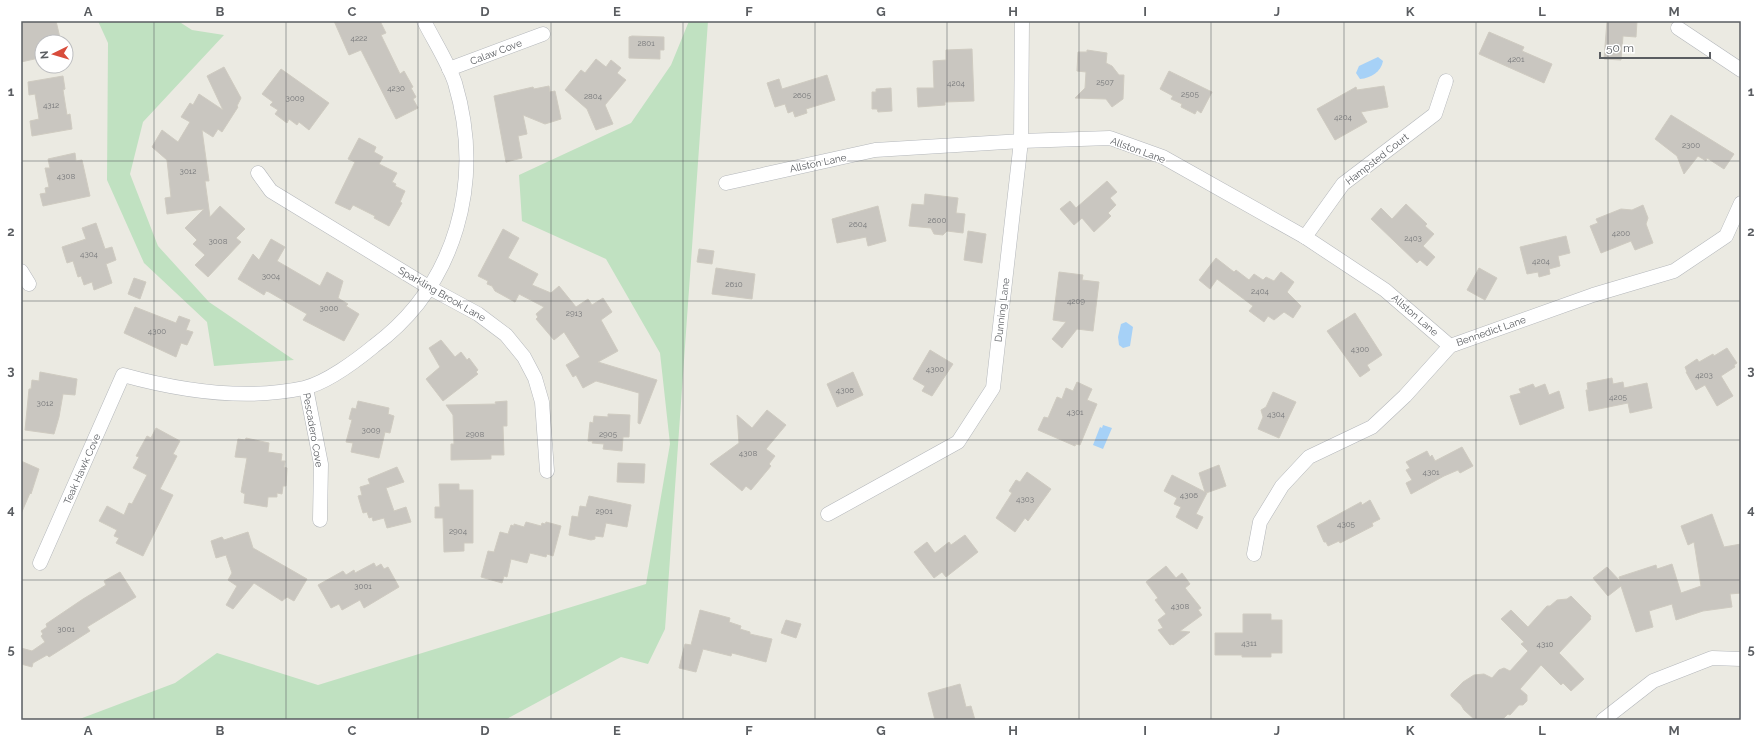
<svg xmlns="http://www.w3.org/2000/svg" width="1762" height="741" font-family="Raleway,sans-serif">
<rect width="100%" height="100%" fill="#ebeae2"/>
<!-- green -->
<g fill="#c0e1c1">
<path d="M98,21h80l14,9 32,5 -81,87 -13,52 28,72 51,56 85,58 -80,6 -7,-44 -63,-59 -37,-83 1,-137z"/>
<path d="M689,21h19l-43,608 -17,35 -27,-7 -116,63h-428l98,-37 42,-30 101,32 328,-101 24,-140 -10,-91 -54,-94 -84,-38 -3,-46 112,-52 40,-58z"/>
</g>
<!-- water -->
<g fill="#a6d1f7">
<path d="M1378,57l5,4c-2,11 -12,17 -23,18l-4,-6 3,-7z"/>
<path d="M1126,322l7,5 -3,19 -7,2 -4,-3 -1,-8 3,-13z"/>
<path d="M1103,425l9,3 -9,21 -10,-4 7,-18 2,1z"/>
</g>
<!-- building -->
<g fill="#c9c6c0" stroke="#cfcbc1">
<path d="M21,21h35l5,21h-19v7l-5,2 2,7 -18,4z"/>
<path d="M334,21h46l6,12 -5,2 19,39 4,-3 9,16 -2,1 5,9 -3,2 5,9 -22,11 -35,-69 -12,5z"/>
<path d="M1607,21h30l-1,16 -13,-1 -2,24 -17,-1z"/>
<path d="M1489,32l35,15 -2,4 30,13 -8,19 -65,-29z"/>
<path d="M632,36l32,1v13h-4v9l-31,-1v-21z"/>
<path d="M972,49l2,52 -29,1v3l-27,2 -1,-19h17l-1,-27 13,-1v-10z"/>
<path d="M1087,50l20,3 -1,10 6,3 7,9h5l-1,24 -11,8 -6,-8 -31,-1 10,-10 1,-16 -9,-1 1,-19h9z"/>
<path d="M596,59l10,8 5,-7 10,8 -4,5 9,7 -21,25 8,19 -17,6 -9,-21 -22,-19 16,-20 4,3z"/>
<path d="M224,67l17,31 -4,8 1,1 -16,25 -4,-3 -5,8 -11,-7 7,51h-4l5,36 10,-11 25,23 -9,9 5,4 -33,35 -13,-12 10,-10 -12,-11 4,-4 -12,-12 19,-19 -37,5 -2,-16 6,-1 -4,-37 -15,-13 10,-17 16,12 12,-20 -9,-5 9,-14 3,2 6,-11 24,16 -16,-34z"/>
<path d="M281,69l48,34 -20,27 -10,-8 -2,3 -8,-6 -2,4 -12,-9 3,-4 -8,-5 3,-3 -11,-8z"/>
<path d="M1169,71l43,21 -11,21 -4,-3 -2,4 -14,-7 1,-3 -11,-5 2,-3 -13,-7z"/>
<path d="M827,75l8,25 -29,9 1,4 -12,4 -2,-6 -5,2 -3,-9 -10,3 -8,-24 12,-4 3,10z"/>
<path d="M63,76l2,13 -2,1 4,25 3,-1 2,15 -40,7 -2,-15 9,-2 -4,-25 -6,1 -1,-13z"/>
<path d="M549,86l1,6 5,-1 6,28 -16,5 -22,-9 4,19 -9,2 4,22 -16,4 -12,-66 39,-9 1,2z"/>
<path d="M1384,86l4,21 -27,5 6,10 -32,18 -18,-31 39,-22 1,3z"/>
<path d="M891,88l1,23 -14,1 -1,-3h-5v-17h4v-3z"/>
<path d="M1671,115l63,39 -10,15 -17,-11 -1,3 -8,-5 -14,18 -7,-18 -22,-17z"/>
<path d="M359,138l17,9 -2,5 9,5 -4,7 18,9 -5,9 4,2 -1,2 10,5 -5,11 2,1 -13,23 -15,-8 1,-2 -22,-11 -3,5 -15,-7 20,-41 -7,-3z"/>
<path d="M75,153l1,8 6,-1 8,36 -47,10 -3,-12 6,-1 -1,-5 4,-1 -4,-19h5l-2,-9z"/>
<path d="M1107,181l10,11 -7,6 6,7 -8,8 3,3 -17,16 -12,-14 -8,7 -14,-16 10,-8 6,7z"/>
<path d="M925,194l33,4 -2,15 9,1 -2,19 -16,-2 -4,4 -9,-1 -3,-6 -22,-2 3,-22 12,1z"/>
<path d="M1406,204l21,20 -2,2 9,8 -11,12 12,11 -8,9 -7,-6 -3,3 -46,-44 10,-11 11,11z"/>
<path d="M1643,205l5,13 -2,6 7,19 -18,7 -4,-9 -30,12 -11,-27 8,-3 -2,-4 25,-10 11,1z"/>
<path d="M878,206l8,35 -18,5 -2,-9 -29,6 -5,-24z"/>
<path d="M96,223l9,26 7,-2 4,13 -10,4 6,19 -18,7 -2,-8 -8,3 -3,-9 -3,1 -5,-16 -6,2 -5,-16 24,-8 -4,-11z"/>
<path d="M503,229l16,9 -11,20 30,16 -6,11 19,8 8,-7 17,21 12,-8 4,6 11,-7 9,14 -11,8 17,31 -20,11 59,18 -17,44 -2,-1 1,-30 -43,-12 -13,7 -7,-13 -3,2 -7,-12 14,-8 -16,-25 -10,8 -18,-21 2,-2 -2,-3 8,-7 -25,-13 -4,8 -20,-11 -3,-5 -5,-2 1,-3 -10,-5z"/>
<path d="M968,231l18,3 -4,29 -18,-3z"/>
<path d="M1566,236l4,17 -12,3 2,10 -11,3 1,5 -11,3 -1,-5 -11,2 -7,-27z"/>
<path d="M271,239l14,8 -8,14 43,25 7,-14 16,9 -5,17 10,6 -2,2 13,8 -15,27 -41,-21 4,-6 -38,-22 -3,-1 -2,4 -26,-16 15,-25 6,6z"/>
<path d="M699,249l15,2 -2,13 -15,-2z"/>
<path d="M1216,258l18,14 2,-2 13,10 5,-6 9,6 3,-3 8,4 7,-9 13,10 -7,10 14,14 -8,12 -9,-6 -10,8 -6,-4 -4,6 -15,-11 4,-5 -36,-27 -7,10 -11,-9z"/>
<path d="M716,268l39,6 -3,25 -40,-5z"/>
<path d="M1479,268l18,10 -12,22 -18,-10z"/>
<path d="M1059,272l24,3 -1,5 17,2 -6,49 -16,-2 -15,19 -10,-9 14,-17 -13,-2z"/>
<path d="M134,278l12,4 -6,17 -12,-5z"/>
<path d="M135,307l41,16 3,-7 11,4 -4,10 7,2 -6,13 -6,-2 -5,14 -52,-24z"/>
<path d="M1355,313l27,42 -15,10 3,5 -10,7 -33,-46z"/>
<path d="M441,340l14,17 6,-5 6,8 2,-2 9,12 -2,2 2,2 -35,27 -17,-22 14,-12 -11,-19z"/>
<path d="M1727,348l10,15 -3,2 1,2 -14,9 12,20 -16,10 -12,-21 -9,5 -10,-18h1l-2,-5 12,-8 2,3 14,-8 1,2z"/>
<path d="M930,350l23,14 -21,32 -10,-5 3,-5 -12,-7z"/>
<path d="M40,372l37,7 -2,16 -12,-1 -4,23 -5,17 -29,-4 4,-41h2l1,-9 7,1z"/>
<path d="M853,372l10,23 -26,12 -10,-23z"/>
<path d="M1612,378l1,6 10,-2 1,6 23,-5 5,25 -22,5 -2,-10 -39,8 -3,-21h2l-1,-7z"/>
<path d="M1077,382l15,7 -5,11 10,4 -17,41 -4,-1 -1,2 -37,-16 6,-13 4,1 9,-21 5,2 4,-11 7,3z"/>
<path d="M1533,384l2,4 10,-4 4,11 10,-4 5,17 -44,17 -10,-29 11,-3 -2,-4z"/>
<path d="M1273,392l23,10 -17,36 -21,-9 5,-12 -2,-7 5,-3z"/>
<path d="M358,401l31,7 -1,6 6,2 -4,17 -5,-1 -6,26 -28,-6 2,-9 -7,-1 6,-22 -3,-1 3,-11 4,1z"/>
<path d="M507,401v25h-4l1,29h-13v4l-40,1v-16h3l-1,-29 -7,-10 50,-1 -1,-2z"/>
<path d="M767,410l19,15 -20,24 9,7 -6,8 2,2 -20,24 -5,-4 -4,5 -32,-27 29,-21 -2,-28 15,13z"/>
<path d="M608,414l22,1 -1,22h-6l-1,14 -19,-2 1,-5 -12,-1 1,-2h-5l2,-19 3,1 1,-7 14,1z"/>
<path d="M156,428l24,13 -7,13 4,2 -17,33 13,6 -30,61 -27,-13 3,-5 -5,-2 3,-6 -18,-9 8,-15 17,9 5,-12 3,1 15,-29 -14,-7 6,-11 -3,-1 11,-20 4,2z"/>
<path d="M246,438l23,5 -1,9 14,2 -1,7h4l-1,6 3,1 -1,18h-3l-1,8 -5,-1v4h-9l-1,10 -23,-4 1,-9 -4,-2 6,-34 -12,-1 3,-18 7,1z"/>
<path d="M1462,447l11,19 -13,7 -2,-3 -14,6 -33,18 -5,-11 6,-3 -6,-10 4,-2 -4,-6 21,-11 3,6 2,-2 3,6z"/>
<path d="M21,461l18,8 -8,25 -1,-1 -9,21z"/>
<path d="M618,463l27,1 -1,19 -27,-1z"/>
<path d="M1219,465l7,21 -20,7h1l-11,21 7,3 -6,12 -21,-12 5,-10 -7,-3 3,-6 -13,-7 8,-16 33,17 -6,-19z"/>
<path d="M397,467l7,15 -18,6 8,23 12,-4 5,15 -24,6 -3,-10 -11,3 -1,-4 -3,1 -2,-6 -4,1 -5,-17 4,-1 -2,-8 10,-3 -2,-5z"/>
<path d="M1027,472l24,17 -23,32 -3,-3 -10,14 -19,-14 16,-25 -3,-2 7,-11 4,2z"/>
<path d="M439,484h20v6h14v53h-9v8l-20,1 -1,-34h-8v-11h5z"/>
<path d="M589,496l42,9 -4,22 -21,-4 -3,14 -8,-1v3l-4,1 -22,-5 3,-19 6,1 2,-11 6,1z"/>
<path d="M1370,500l10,19 -8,4 1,3 -33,17 -1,-2 -11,5 -2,-4h-2l-7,-16 44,-24 1,3z"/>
<path d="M1712,514l12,33 17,-3v49l-11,1 2,13 -29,4 -27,9 -4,-16 -23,7 4,16 -17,5 -15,-46 -13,10 -15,-18 14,-11 13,14 -1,-4 37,-12 1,4 15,-5 9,29 20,-7 -7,-44 -6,3 -7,-19z"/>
<path d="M526,522l15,4 1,-3 3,1 1,-2 15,4 -8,30 -6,-2 -1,3 -16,-4 -3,10 -16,-4 -4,18 -3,-1 -2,7 -21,-6 7,-26 6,1 6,-20 8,2 3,-9 3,1v-2l10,3z"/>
<path d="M248,532l5,16 54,31 -13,22 -7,-4 -5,4 -28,-18 -21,26 -7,-4 11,-19 -9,-6 4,-7 -6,-18 -10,3 -5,-17 11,-4 2,3z"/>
<path d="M965,535l13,17 -32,25 -4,-5 -8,6 -20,-26 13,-10 8,11 14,-11 2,3z"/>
<path d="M374,563l2,4 5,-3 3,5 4,-2 11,20 -35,21 -4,-8 -18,10 -3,-6 -8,4 -13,-23 25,-14 3,4 8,-5 1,3z"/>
<path d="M1166,566l10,12 6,-5 8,11 -5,4 16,20 -3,2 4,5 -22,16 10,1 -17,13 -1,-1 -2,1 -12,-15 5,-2 -5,-8 8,-6 -11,-14 3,-2 -12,-16z"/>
<path d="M120,572l16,25 -49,30 3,4 -41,26 -2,-2 -14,8 -1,4 -11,-3v-16l11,3 13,-9 -4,-6 2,-2 -2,-3 6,-4 -1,-3 37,-25 23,-14 -2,-4z"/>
<path d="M1571,596l20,20 -1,2 1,1 -32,34 25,26 -13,12 -8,-8 -2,2 -20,-20 -21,24 7,6v6l-4,4h-4l-9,10 -2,-1 -6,6h-27l-11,-10 -3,-5 -10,-9v-2l12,-12 11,-7 10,-1 8,4 7,-8 5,-2 6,3 18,-20 -7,-7 3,-2 -23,-23 10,-9 17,17 19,-21h3l7,-6 10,-1z"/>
<path d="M700,610l30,8 -1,4 12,4 -1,3 10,3v2l22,5 -6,23 -34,-9 -1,3 -28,-7 -7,23 -17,-4 6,-24 6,1z"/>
<path d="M1243,614h28v6h11v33h-11v4h-29v-2h-27v-22h28z"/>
<path d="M786,620l15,4 -5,14 -15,-5z"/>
<path d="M960,684l6,23 5,-1 4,14h-40l-7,-27z"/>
</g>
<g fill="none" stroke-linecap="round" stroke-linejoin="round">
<!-- minor casing -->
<g stroke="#b4b7bb" stroke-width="15">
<g id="minor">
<path d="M1678,28l63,42"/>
<path d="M449,69l94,-35"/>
<path d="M258,173l13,18 159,97 48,26 28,21 18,22 11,21 7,24 5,69"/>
<path d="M726,183l149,-33 146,-9 89,-3 53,19 142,80 80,53 65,56"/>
<path d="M1305,237l38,-53 92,-70 11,-33"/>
<path d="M21,271l8,13"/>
<path d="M306,388l15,76 -1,56"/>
<path d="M828,514l130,-72 35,-54 28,-247 1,-120"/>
<path d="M1254,554l6,-32 22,-36 27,-29 63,-30 33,-31 45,-50 143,-51 81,-24 52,-35 15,-33"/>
<path d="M40,563l83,-188c58,16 121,26 181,13 22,-5 53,-28 70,-42 83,-62 110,-165 81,-263 -7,-21 -21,-42 -31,-62"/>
<path d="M1603,720l50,-39 59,-23 29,1"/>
</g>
</g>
<!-- minor -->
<use href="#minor" stroke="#fff" stroke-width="14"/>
</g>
<!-- grid -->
<path fill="none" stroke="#5a5d61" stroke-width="1" stroke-opacity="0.55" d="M154,21v699M286,21v699M418,21v699M551,21v699M683,21v699M815,21v699M947,21v699M1079,21v699M1211,21v699M1344,21v699M1476,21v699M1608,21v699M21,161h1720M21,301h1720M21,440h1720M21,580h1720"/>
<g text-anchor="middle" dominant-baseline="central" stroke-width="3" stroke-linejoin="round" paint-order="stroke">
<!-- number labels -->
<g font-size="8" fill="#767779">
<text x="359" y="38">4222</text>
<text x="646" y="43">2801</text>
<text x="1516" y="59">4201</text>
<text x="1105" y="82">2507</text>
<text x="956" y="83">4204</text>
<text x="396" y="88">4230</text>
<text x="1190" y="94">2505</text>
<text x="802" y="95">2605</text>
<text x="593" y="96">2804</text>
<text x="295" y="98">3009</text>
<text x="51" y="105">4312</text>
<text x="1343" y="117">4204</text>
<text x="1691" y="145">2300</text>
<text x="188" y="171">3012</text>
<text x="66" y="176">4308</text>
<text x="937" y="220">2600</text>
<text x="858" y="224">2604</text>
<text x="1621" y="233">4200</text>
<text x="1413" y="238">2403</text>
<text x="218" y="241">3008</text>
<text x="89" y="254">4304</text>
<text x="1541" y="261">4204</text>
<text x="271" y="276">3004</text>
<text x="734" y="284">2610</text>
<text x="1260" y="291">2404</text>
<text x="1076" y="301">4209</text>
<text x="329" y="308">3000</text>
<text x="574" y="313">2913</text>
<text x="157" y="331">4300</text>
<text x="1360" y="349">4300</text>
<text x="935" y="369">4300</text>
<text x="1704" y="375">4203</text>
<text x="845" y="390">4306</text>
<text x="1618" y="397">4205</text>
<text x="45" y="403">3012</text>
<text x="1075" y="412">4301</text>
<text x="1276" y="414">4304</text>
<text x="371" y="430">3009</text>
<text x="475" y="434">2908</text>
<text x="608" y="434">2905</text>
<text x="748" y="453">4308</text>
<text x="1431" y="472">4301</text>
<text x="1189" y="495">4306</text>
<text x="1025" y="499">4303</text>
<text x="604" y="511">2901</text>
<text x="1346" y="524">4305</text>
<text x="458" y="531">2904</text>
<text x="363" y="586">3001</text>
<text x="1180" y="606">4308</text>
<text x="66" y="629">3001</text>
<text x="1249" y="643">4311</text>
<text x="1545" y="644">4310</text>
</g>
<!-- street labels -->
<g font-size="10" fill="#5a5d61" stroke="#fff">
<text transform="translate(496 52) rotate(-21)">Calaw Cove</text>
<text transform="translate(1138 150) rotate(20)">Allston Lane</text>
<text transform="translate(1377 159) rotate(-38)">Hampsted Court</text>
<text transform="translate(818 163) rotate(-12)">Allston Lane</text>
<text transform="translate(442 294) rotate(30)">Sparkling Brook Lane</text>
<text transform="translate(1002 310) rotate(-83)">Dunning Lane</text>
<text transform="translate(1415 315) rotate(41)">Allston Lane</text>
<text transform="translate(1491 331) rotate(-19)">Bennedict Lane</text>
<text transform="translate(313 430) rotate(80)">Pescadero Cove</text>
<text transform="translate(82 469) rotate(-66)">Teak Hawk Cove</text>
</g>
</g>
<!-- border -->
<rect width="1762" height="741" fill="none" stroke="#ffffff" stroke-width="44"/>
<!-- north arrow -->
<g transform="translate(54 54) rotate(265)"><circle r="19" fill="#ffffff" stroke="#bdbec0"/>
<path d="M0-3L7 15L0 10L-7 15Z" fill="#d84c3b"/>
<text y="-6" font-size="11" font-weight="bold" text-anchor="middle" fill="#5a5d61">N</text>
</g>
<!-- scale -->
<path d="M1600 52v6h110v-6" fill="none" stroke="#5a5d61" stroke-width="2"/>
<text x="1606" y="52" font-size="12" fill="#5a5d61" stroke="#ffffff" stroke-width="3" paint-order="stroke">50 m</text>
<rect x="22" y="22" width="1718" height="697" fill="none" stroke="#5a5d61" stroke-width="1.5"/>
<g font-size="13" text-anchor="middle" font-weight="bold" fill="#5a5d61">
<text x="88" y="16">A</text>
<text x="220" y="16">B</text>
<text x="352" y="16">C</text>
<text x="485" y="16">D</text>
<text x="617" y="16">E</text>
<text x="749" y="16">F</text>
<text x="881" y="16">G</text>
<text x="1013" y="16">H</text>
<text x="1145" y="16">I</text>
<text x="1277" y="16">J</text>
<text x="1410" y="16">K</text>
<text x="1542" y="16">L</text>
<text x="1674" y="16">M</text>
<text x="11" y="96">1</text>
<text x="1751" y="96">1</text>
<text x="11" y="236">2</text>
<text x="1751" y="236">2</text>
<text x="11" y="375">3</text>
<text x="1751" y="375">3</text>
<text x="11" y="514">4</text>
<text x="1751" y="514">4</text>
<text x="11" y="654">5</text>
<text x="1751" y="654">5</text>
<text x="88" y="735">A</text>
<text x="220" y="735">B</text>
<text x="352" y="735">C</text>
<text x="485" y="735">D</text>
<text x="617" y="735">E</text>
<text x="749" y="735">F</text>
<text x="881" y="735">G</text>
<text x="1013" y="735">H</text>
<text x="1145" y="735">I</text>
<text x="1277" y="735">J</text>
<text x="1410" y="735">K</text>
<text x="1542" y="735">L</text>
<text x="1674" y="735">M</text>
</g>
</svg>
